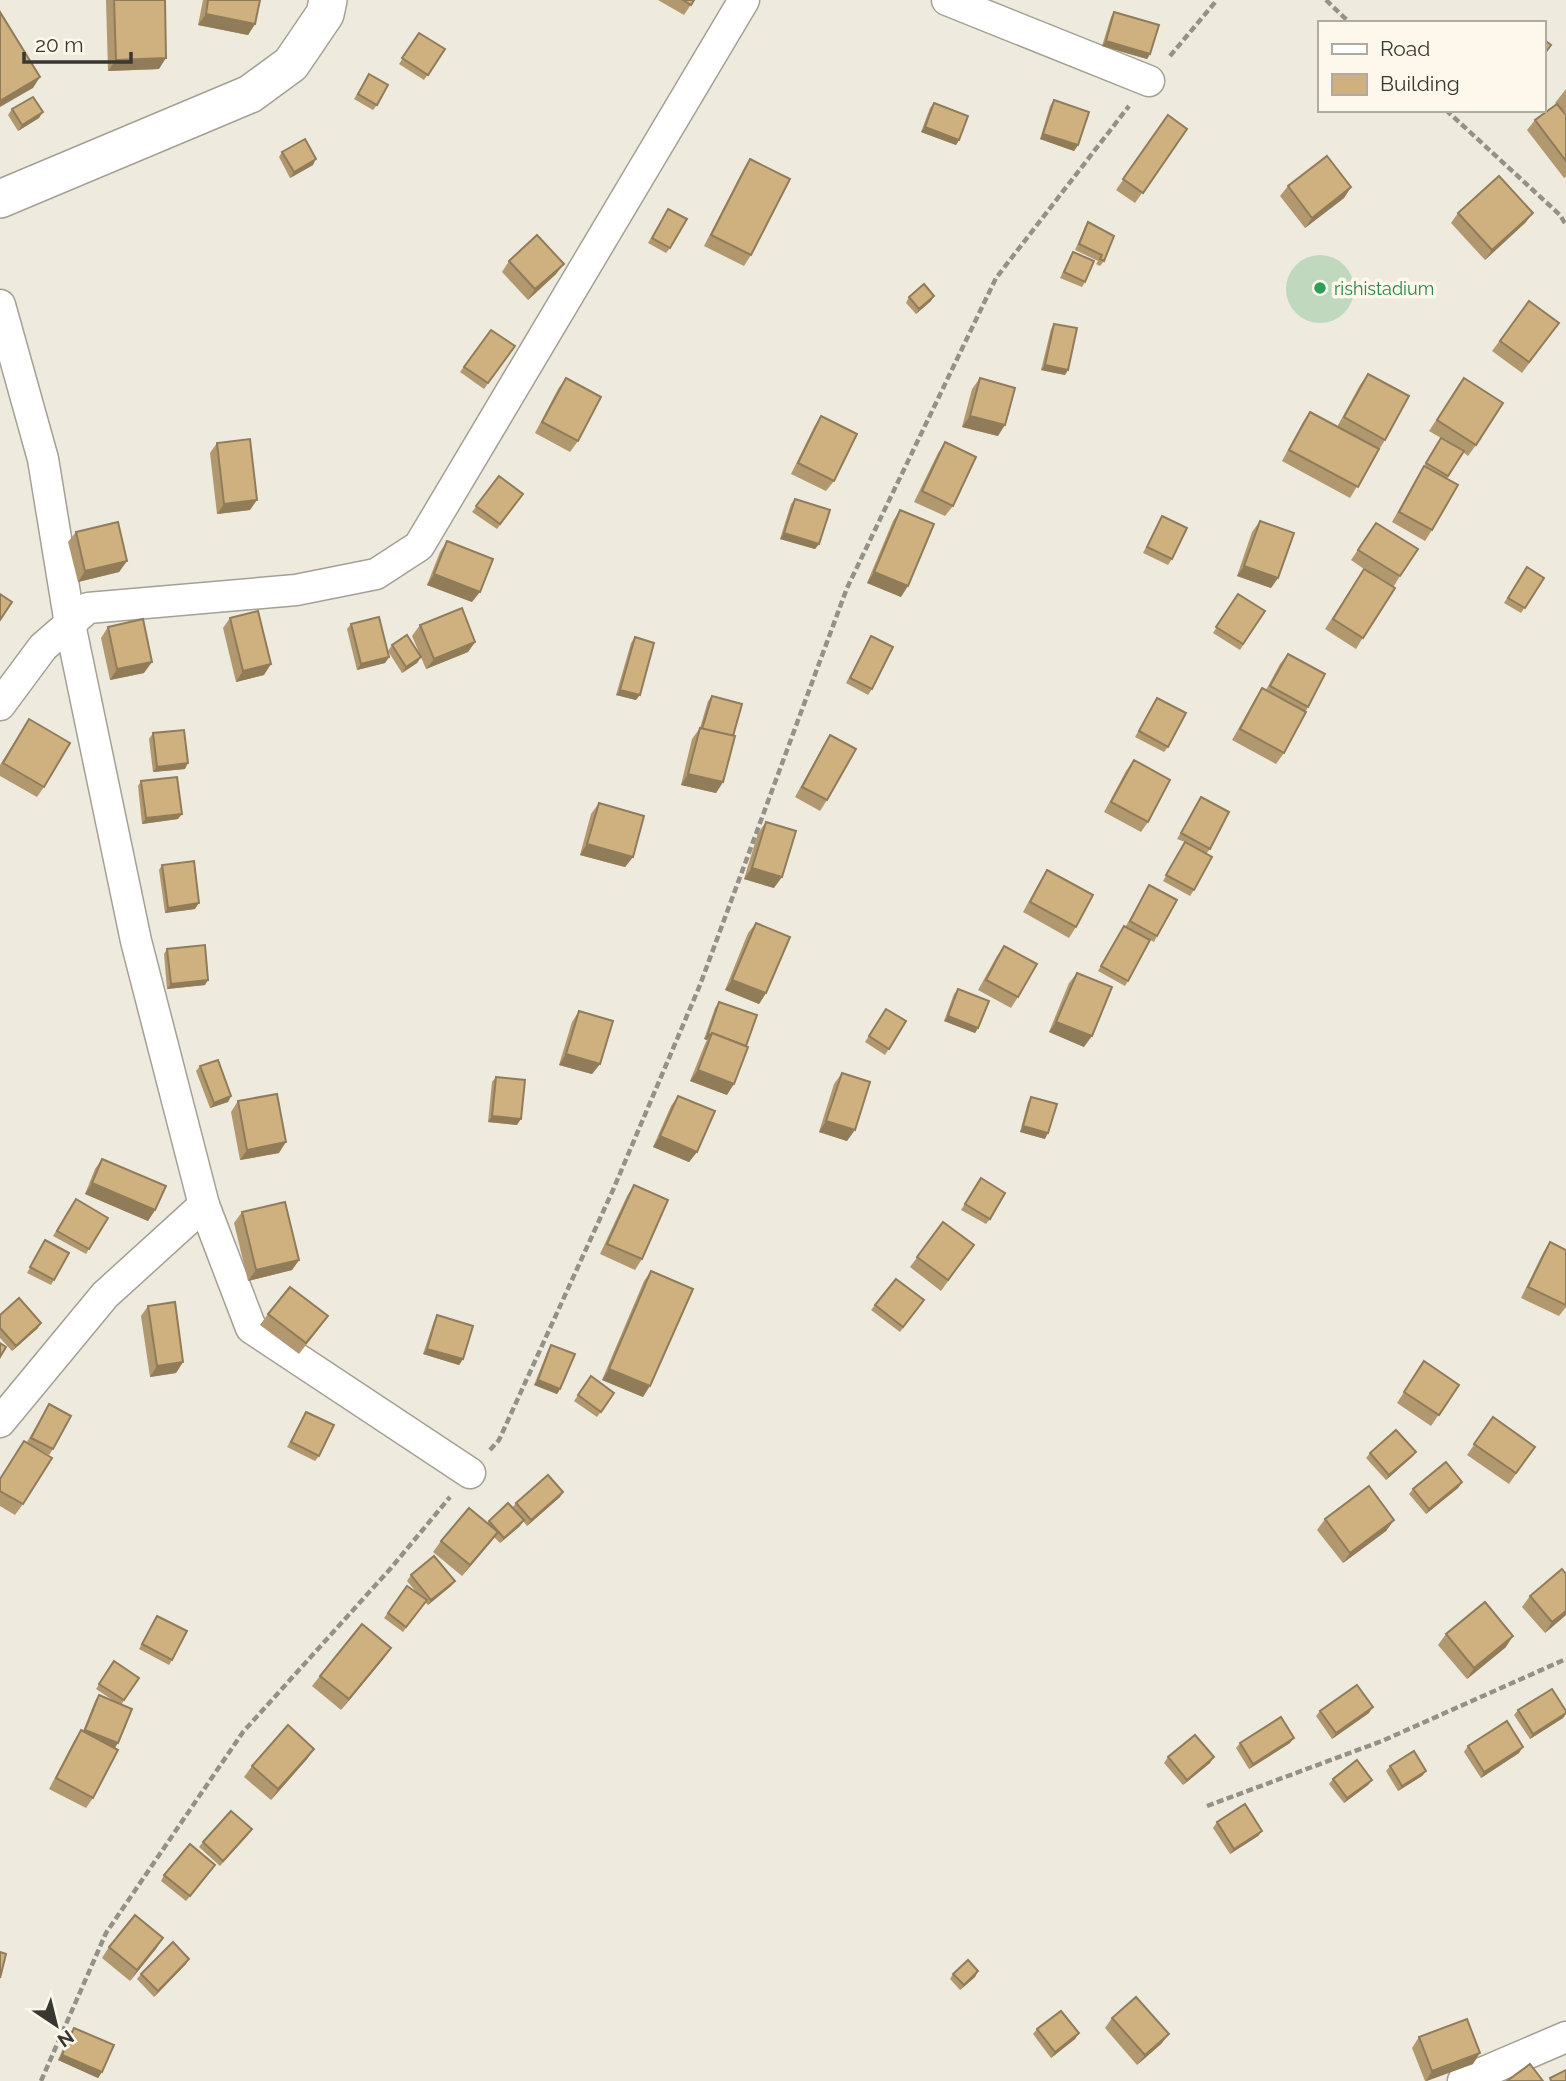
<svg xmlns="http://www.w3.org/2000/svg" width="1566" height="2081" font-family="Raleway,sans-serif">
<rect width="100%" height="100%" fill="#efeade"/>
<!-- green -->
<circle fill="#c0d9be" cx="1320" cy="289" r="34"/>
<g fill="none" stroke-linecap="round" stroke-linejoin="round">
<!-- minor casing -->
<g stroke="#a5a095" stroke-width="33">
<g id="minor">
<path d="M947,0l202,81"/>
<path d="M0,305l43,154 27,165 66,317 68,264 47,123 219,145"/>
<path d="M0,705l43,-58 45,-39 208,-18 80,-16 43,-28 325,-546"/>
<path d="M0,1422l105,-127 99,-90"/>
<path d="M1463,2081l103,-44"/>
</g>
</g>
<!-- tertiary casing -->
<g stroke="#a5a095" stroke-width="40">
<path id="tertiary" d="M0,199l250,-105 41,-30 34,-50 3,-14"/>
</g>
<!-- path -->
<g stroke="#949188" stroke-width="4.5" stroke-dasharray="7 3.5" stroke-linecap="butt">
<path d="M1326,0l24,23"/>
<path d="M1170,56l47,-56"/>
<path d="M1446,110l114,105 6,10"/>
<path d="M490,1450l9,-10 114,-250 87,-205 147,-397 149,-310 133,-172"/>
<path d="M1207,1806l175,-65 184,-82"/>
<path d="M41,2081l65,-148 137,-201 148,-164 59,-71"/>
</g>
<!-- minor -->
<use href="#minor" stroke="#fff" stroke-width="30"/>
<!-- tertiary -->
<use href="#tertiary" stroke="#fff" stroke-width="37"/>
</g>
<!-- wall -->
<g fill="#b2986e">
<path d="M106,0h59l-6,69 -51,2z"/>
<path d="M203,0h57l-5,24 -7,11 -50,-10z"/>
<path d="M658,0h36l-10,15z"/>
<path d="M1114,12l36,42 -3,5 -45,-13 9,-29z"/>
<path d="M419,33l26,16 -21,31 -25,-16z"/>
<path d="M369,74l8,31 -4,5 -19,-11z"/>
<path d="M1566,89v24l-5,-4 5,6v62l-2,1 -37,-48 8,-10 21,-16 -1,-1z"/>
<path d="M1054,100l24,45 -4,6 -34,-12 10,-33z"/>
<path d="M934,103l25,37 -3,5 -35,-13 9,-24z"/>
<path d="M12,109l27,9 -21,13 -10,-16z"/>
<path d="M1168,115l19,14 -52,74 -19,-13z"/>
<path d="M282,152l31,13 -23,13 -11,-21z"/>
<path d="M750,159l1,96 -7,11 -40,-20 39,-76z"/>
<path d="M1288,186l63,1 -7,11 -39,30 -25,-32z"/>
<path d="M668,209l2,39 -4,5 -18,-10z"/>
<path d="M1458,213h75l-8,10 -40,37 -34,-37z"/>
<path d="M1088,222l16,39 -4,5 -4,-2 2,-3 -23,-11 10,-23z"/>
<path d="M1073,252l12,30 -3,5 -22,-9 10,-21z"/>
<path d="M509,261l47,13 -28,26 -26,-28z"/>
<path d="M909,297l22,4 -15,13 -10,-11z"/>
<path d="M1529,301l30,22 -37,50 -30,-22z"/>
<path d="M1054,324l11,51 -24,-5 10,-41z"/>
<path d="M491,330l24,16 -31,43 -24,-17z"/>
<path d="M1368,374l17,66 -35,58 -68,-37 21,-39 7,-10 27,15 23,-42z"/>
<path d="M566,378l12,63 -8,11 -35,-19 23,-44z"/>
<path d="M980,378l18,58 -36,-9 10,-38z"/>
<path d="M1464,378l12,67 -8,11 -5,-4 -16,27 -15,51 -7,11 -33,-19 25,-45 24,-39 -12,-7z"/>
<path d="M821,416l13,65 -8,10 -35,-17 23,-47z"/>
<path d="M945,442l8,64 -8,10 -31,-14 24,-49z"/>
<path d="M217,443l33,67 -33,4 -7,-61z"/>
<path d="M499,476l24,18 -26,35 -25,-17z"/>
<path d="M795,499l24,45 -4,5 -35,-10 11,-35z"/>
<path d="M900,510l1,87 -34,-14 26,-62z"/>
<path d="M1162,516l10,43 -4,6 -25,-12z"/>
<path d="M1260,521l18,57 -7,10 -34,-12 15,-44z"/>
<path d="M1376,523l24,53 -44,73 -31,-20 39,-60 -13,-9z"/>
<path d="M76,532l51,29 -8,11 -41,10 -10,-40z"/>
<path d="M447,541l25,61 -45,-17 13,-33z"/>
<path d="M1527,567l17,11 -23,35 -17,-10z"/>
<path d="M1238,594l27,17 -25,39 -27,-17z"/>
<path d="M230,618l34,57 -28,7 -13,-54z"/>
<path d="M351,624l38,33 -4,6 -28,7 -10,-41z"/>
<path d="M420,625l55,17 -7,10 -42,17 -14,-33z"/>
<path d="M108,627l36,46 -34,7 -9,-42z"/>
<path d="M871,636l1,53 -4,6 -22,-12z"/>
<path d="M635,637l1,63 -20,-5 15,-52z"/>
<path d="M392,645l29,12 -4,6 -15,10 -14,-22z"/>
<path d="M1288,654l20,53 -24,46 -8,11 -44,-24 23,-41 7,-11 4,2 14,-26z"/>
<path d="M712,696l21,40 -10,46 -7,11 -35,-8 11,-46 8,-11 8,-27z"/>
<path d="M1157,698l11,49 -4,5 -29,-15z"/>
<path d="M29,719l15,68 -7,10 -37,-21v-11z"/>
<path d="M153,733l32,36 -32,3 -4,-33z"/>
<path d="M830,735l-3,65 -7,11 -25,-14 28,-51z"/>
<path d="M1134,760l14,62 -7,10 -37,-20 22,-41z"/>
<path d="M141,781l37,38 -36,5 -4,-38z"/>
<path d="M1201,797l9,52 -4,5 -12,36 -4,6 -27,-15 22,-39 -8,-3z"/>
<path d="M599,803l34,54 -8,10 -45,-12 11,-41z"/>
<path d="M766,822l8,66 -30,-9 14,-46z"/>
<path d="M162,865l33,44 -30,4 -6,-43z"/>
<path d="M1047,870l29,57 -7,11 -46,-26 17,-31z"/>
<path d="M1149,885l8,51 -3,6 -28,-16z"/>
<path d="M756,923l10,70 -7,11 -34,-14 23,-57z"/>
<path d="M1124,926l4,55 -3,5 -27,-15z"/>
<path d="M1004,946l14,51 -7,11 -33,-18 19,-34z"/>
<path d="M167,949l38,36 -38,4 -3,-35z"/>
<path d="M1077,973l7,74 -35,-15 20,-49z"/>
<path d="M958,989l20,39 -3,5 -31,-12 10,-27z"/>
<path d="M719,1002l8,93 -37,-14 15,-37 2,-4 -3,-1 11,-31z"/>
<path d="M886,1009l20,12 -21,34 -20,-13z"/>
<path d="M579,1011l21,53 -8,10 -33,-9 13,-43z"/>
<path d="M200,1066l31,30 -3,6 -18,6 -14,-37z"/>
<path d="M842,1073l5,68 -28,-9 15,-48z"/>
<path d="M496,1077l21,48 -29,-3 4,-40z"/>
<path d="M678,1096l19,56 -8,10 -36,-15 18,-41z"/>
<path d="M1031,1097l14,42 -25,-7 8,-30z"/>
<path d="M238,1101l41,52 -39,7 -9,-48z"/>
<path d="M102,1159l53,51 -7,11 -63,-27 10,-25z"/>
<path d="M981,1178l9,41 -4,5 -25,-14z"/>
<path d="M634,1185l8,74 -7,11 -35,-16 27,-58z"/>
<path d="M72,1204l17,45 -3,5 -33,-18z"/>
<path d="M242,1212l57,48 -7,10 -44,11 -14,-58z"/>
<path d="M943,1222l31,23 -33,46 -31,-24z"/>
<path d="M45,1240l9,40 -3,5 -24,-12z"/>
<path d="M1550,1242l16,8v57l-7,9 -38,-18 22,-45z"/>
<path d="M651,1271l-8,126 -41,-17 42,-99z"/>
<path d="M924,1300l-24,32 -29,-22 4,-5z"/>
<path d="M148,1306l35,56 -7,11 -26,4 -9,-61z"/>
<path d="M268,1314l53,12 -22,28 -39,-29z"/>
<path d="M0,1315l38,13 -26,23 -12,-13z"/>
<path d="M437,1315l26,44 -4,6 -36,-11 11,-33z"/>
<path d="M551,1345l9,44 -3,5 -23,-9 14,-35z"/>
<path d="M1424,1361l35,24 -28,41 -34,-23z"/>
<path d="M591,1376l23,17 -17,24 -23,-16z"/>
<path d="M49,1404l4,45 -4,6 -16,-9 -10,58 -8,11 -15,-9v-28l24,-37 3,1z"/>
<path d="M306,1412l13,44 -4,5 -28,-14z"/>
<path d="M1493,1417l42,30 -26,37 -42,-29z"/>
<path d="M1416,1452l-4,5 -26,23 -20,-22 4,-5z"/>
<path d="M1462,1482l-4,6 -32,26 -17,-20 4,-5z"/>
<path d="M563,1492l-3,5 -33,29 -4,-5 -3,5 -20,17 -6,-6 -32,39 -29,-24 8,-11 46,-18 2,-2 23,-13 4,-5z"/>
<path d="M1325,1519l69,1 -8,11 -43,32 -26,-33z"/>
<path d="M1566,1574v41l-21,18 -23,-26 8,-11z"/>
<path d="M411,1575l44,6 -4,5 -23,19 -3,-3 -22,30 -19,-14 23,-32 11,8 -11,-13z"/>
<path d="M157,1616l15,44 -3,5 -30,-16z"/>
<path d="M1446,1634l60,13 -39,32 -29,-34z"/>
<path d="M384,1658l-43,52 -29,-24 8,-10z"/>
<path d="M114,1661l25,17 -18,27 -3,38 -3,5 -22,50 -7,10 -37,-19 25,-48 7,-11 2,1 12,-30 4,-6 18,8 -21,-14z"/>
<path d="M1518,1710l48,1v3l-3,4 -33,21 -16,-24z"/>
<path d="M1320,1711l49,2 -37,26 -16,-23z"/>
<path d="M1240,1743h50l-41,26 -13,-21z"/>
<path d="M1468,1746l51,7 -38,25 -17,-26z"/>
<path d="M314,1749l-7,10 -36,41 -27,-23 8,-11z"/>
<path d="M1168,1757l42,6 -27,22 -19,-22z"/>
<path d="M1390,1766l36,5 -4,5 -24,15 -12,-20z"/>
<path d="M1333,1779l39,1 -4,5 -24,18 -15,-19z"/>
<path d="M1217,1822l45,9 -4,5 -28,18 -17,-26z"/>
<path d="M248,1835l-28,31 -21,-19 4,-5z"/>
<path d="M215,1865l-29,36 -25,-20 3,-6z"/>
<path d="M163,1938l-33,43 -28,-23 7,-11z"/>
<path d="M186,1964l-32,33 -17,-18 4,-5z"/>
<path d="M978,1971l-3,6 -15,13 -10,-11 3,-5z"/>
<path d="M1112,2018l57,16 -8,10 -24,21 -32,-37z"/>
<path d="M74,2028l28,44 -4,6 -40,-18 12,-27z"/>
<path d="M1037,2029l42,4 -4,6 -24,19 -18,-24z"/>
<path d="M1419,2037l54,27 -46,17h-2l-13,-33z"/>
</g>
<!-- shaded-wall -->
<g fill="#917c5a">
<path d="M206,14l49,10 -7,11 -50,-10z"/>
<path d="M1106,41l44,13 -3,5 -45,-13z"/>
<path d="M166,58l-7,11 -51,2 8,-11z"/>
<path d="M40,77l-7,11 -33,19v-6z"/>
<path d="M43,112l-4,6 -21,13 4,-6z"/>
<path d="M925,127l34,13 -3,5 -35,-13z"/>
<path d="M1043,134l35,11 -4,6 -34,-12z"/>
<path d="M316,159l-3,6 -23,13 4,-6z"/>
<path d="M1351,187l-7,11 -39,30 7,-10z"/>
<path d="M1533,213l-8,10 -40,37 7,-10z"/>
<path d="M564,264l-8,10 -28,26 7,-11z"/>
<path d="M934,296l-3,5 -15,13 3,-5z"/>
<path d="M1045,365l23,5 -3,5 -24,-5z"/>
<path d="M970,416l35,9 -7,11 -36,-9z"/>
<path d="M257,500l-7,10 -33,4 7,-10z"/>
<path d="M784,533l35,11 -4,5 -35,-10z"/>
<path d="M127,561l-8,11 -41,10 7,-11z"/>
<path d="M1244,566l34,12 -7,10 -34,-12z"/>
<path d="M874,572l34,14 -7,11 -34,-14z"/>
<path d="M434,574l46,18 -8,10 -45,-17z"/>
<path d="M475,642l-7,10 -42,17 8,-10z"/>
<path d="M389,657l-4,6 -28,7 4,-6z"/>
<path d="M421,657l-4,6 -15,10 4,-6z"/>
<path d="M152,662l-8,11 -34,7 7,-11z"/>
<path d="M271,664l-7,11 -28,7 7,-11z"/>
<path d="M620,690l20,5 -4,5 -20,-5z"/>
<path d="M188,763l-3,6 -32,3 4,-5z"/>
<path d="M688,774l35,8 -7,11 -35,-8z"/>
<path d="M182,814l-4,5 -36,5 4,-6z"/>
<path d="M587,844l46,13 -8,10 -45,-12z"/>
<path d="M752,868l30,9 -8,11 -30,-9z"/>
<path d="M199,903l-4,6 -30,4 3,-5z"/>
<path d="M208,980l-3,5 -38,4 4,-5z"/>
<path d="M732,980l34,13 -7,11 -34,-14z"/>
<path d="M948,1016l30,12 -3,5 -31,-12z"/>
<path d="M1056,1022l36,14 -8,11 -35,-15z"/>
<path d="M708,1034l3,1 -4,5 -3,-1z"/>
<path d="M566,1054l34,10 -8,10 -33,-9z"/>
<path d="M698,1070l36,14 -7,11 -37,-14z"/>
<path d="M231,1096l-3,6 -18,6 4,-5z"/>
<path d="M492,1116l29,3 -4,6 -29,-3z"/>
<path d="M826,1121l29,9 -8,11 -28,-9z"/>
<path d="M1023,1126l25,7 -3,6 -25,-7z"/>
<path d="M660,1136l37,16 -8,10 -36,-15z"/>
<path d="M286,1142l-7,11 -39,7 7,-10z"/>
<path d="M92,1183l63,27 -7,11 -63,-27z"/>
<path d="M299,1260l-7,10 -44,11 8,-11z"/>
<path d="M41,1323l-3,5 -26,23 4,-5z"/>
<path d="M427,1349l36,10 -4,6 -36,-11z"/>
<path d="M183,1362l-7,11 -26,4 7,-11z"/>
<path d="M609,1369l41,17 -7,11 -41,-17z"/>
<path d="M538,1380l22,9 -3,5 -23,-9z"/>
<path d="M1416,1452l-4,5 -26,23 3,-5z"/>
<path d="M1462,1482l-4,6 -32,26 3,-5z"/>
<path d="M563,1492l-3,5 -33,29 4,-6z"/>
<path d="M524,1520l-4,6 -20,17 4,-5z"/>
<path d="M1394,1520l-8,11 -43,32 7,-10z"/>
<path d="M498,1532l-8,11 -28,33 8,-11z"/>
<path d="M455,1581l-4,5 -23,19 3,-5z"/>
<path d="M1566,1611v4l-21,18 7,-11z"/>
<path d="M1513,1636l-7,11 -39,32 7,-11z"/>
<path d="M391,1648l-7,10 -43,52 8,-11z"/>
<path d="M1373,1707l-4,6 -37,26 4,-6z"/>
<path d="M1566,1713l-3,5 -33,21 3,-5z"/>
<path d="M85,1730l33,13 -4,5 -33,-13z"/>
<path d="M1294,1738l-4,5 -41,26 4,-5z"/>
<path d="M1523,1747l-4,6 -38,25 3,-6z"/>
<path d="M314,1749l-7,10 -36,41 7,-11z"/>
<path d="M1214,1757l-4,6 -27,22 4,-5z"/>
<path d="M1426,1771l-4,5 -24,15 4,-5z"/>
<path d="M1372,1780l-4,5 -24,18 3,-5z"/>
<path d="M1262,1831l-4,5 -28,18 4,-5z"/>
<path d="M163,1938l-7,11 -26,32 7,-11z"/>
<path d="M189,1959l-3,5 -32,33 4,-6z"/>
<path d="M978,1971l-3,6 -15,13 4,-5z"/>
<path d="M1079,2033l-4,6 -24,19 4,-6z"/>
<path d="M1169,2034l-8,10 -24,21 8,-10z"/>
<path d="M1480,2053l-7,11 -47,17 6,-10z"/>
<path d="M62,2055l40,17 -4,6 -40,-18z"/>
</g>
<!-- building -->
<g fill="#cfb180" stroke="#917c5a" stroke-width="2">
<path d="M114,0h51l1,58 -50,2z"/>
<path d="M208,0h52l-5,24 -49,-10z"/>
<path d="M683,0h11l-3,5z"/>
<path d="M0,12l40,65 -40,24z"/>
<path d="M1114,12l45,13 -9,29 -44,-13z"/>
<path d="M419,33l26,16 -17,26 -26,-17z"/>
<path d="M1543,39l8,6 -8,11z"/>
<path d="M369,74l19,11 -11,20 -19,-11z"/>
<path d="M33,97l10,15 -21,13 -10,-16z"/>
<path d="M1054,100l35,12 -11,33 -35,-11z"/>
<path d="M934,103l34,13 -9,24 -34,-13z"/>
<path d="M1557,104l9,11v46l-31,-41z"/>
<path d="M1168,115l19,14 -44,64 -20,-14z"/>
<path d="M305,139l11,20 -22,13 -12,-20z"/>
<path d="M1327,156l24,31 -39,31 -24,-32z"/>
<path d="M750,159l40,20 -39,76 -40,-20z"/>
<path d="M1499,176l34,37 -41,37 -34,-37z"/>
<path d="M668,209l19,10 -17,29 -18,-10z"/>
<path d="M1088,222l26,14 -10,25 -4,-2 2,-4 -23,-11z"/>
<path d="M537,235l27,29 -29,25 -26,-28z"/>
<path d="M1073,252l21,9 -9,21 -21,-10z"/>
<path d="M924,284l10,12 -15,13 -10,-12z"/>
<path d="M1529,301l30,22 -30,39 -29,-21z"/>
<path d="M1054,324l23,4 -9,42 -23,-5z"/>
<path d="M491,330l24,16 -27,37 -24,-16z"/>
<path d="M1368,374l41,22 -24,44 -41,-23z"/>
<path d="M566,378l35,19 -23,44 -36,-19z"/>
<path d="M980,378l35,10 -10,37 -35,-9z"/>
<path d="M1464,378l39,25 -27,42 -39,-25z"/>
<path d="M1310,412l69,37 -21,38 -69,-37z"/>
<path d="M821,416l36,18 -23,47 -36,-18z"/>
<path d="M1441,438l23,13 -16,25 -22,-13z"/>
<path d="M250,439l7,61 -33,4 -7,-61z"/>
<path d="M945,442l31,15 -23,49 -31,-15z"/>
<path d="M1424,466l34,19 -26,45 -33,-18z"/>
<path d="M499,476l24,18 -23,30 -24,-18z"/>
<path d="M795,499l35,11 -11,34 -35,-11z"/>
<path d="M900,510l34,14 -26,62 -34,-14z"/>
<path d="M1162,516l25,12 -15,31 -25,-12z"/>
<path d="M1260,521l34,12 -16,45 -34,-12z"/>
<path d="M118,522l9,39 -42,10 -9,-39z"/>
<path d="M1376,523l42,26 -18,27 -42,-26z"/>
<path d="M447,541l46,18 -13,33 -46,-18z"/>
<path d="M1527,567l17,11 -19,30 -17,-10z"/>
<path d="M1364,569l31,19 -32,50 -30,-19z"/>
<path d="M0,594l12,8 -12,18z"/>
<path d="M1238,594l27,17 -22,33 -27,-17z"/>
<path d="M462,608l13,34 -41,17 -14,-34z"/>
<path d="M258,611l13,53 -28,7 -13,-53z"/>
<path d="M379,617l10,40 -28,7 -10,-40z"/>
<path d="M143,619l9,43 -35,7 -9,-42z"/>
<path d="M407,635l14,22 -15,10 -14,-22z"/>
<path d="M871,636l22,11 -21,42 -22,-11z"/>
<path d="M635,637l19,6 -14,52 -20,-5z"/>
<path d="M1288,654l37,20 -17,33 -38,-21z"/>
<path d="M1262,688l44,24 -22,41 -44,-24z"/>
<path d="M712,696l30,8 -9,32 -31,-7z"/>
<path d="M1157,698l29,15 -18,34 -29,-16z"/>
<path d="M29,719l41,24 -26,44 -41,-24z"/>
<path d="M700,728l35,8 -12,46 -35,-8z"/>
<path d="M184,730l4,33 -31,4 -4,-34z"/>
<path d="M830,735l26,14 -29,51 -25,-13z"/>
<path d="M1134,760l36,20 -22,42 -37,-20z"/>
<path d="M177,777l5,37 -36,4 -5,-37z"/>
<path d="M1201,797l28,15 -19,37 -29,-16z"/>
<path d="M599,803l45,13 -11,41 -46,-13z"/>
<path d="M766,822l30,9 -14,46 -30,-9z"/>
<path d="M1185,842l27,15 -18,33 -28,-15z"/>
<path d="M194,861l5,42 -31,5 -6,-43z"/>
<path d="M1047,870l46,25 -17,32 -46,-25z"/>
<path d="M1149,885l28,15 -20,36 -27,-15z"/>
<path d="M756,923l34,14 -24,56 -34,-13z"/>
<path d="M1124,926l26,14 -22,41 -27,-15z"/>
<path d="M205,945l3,35 -37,4 -4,-35z"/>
<path d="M1004,946l33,18 -19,33 -32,-17z"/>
<path d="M1077,973l35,14 -20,49 -36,-14z"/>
<path d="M958,989l31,12 -11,27 -30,-12z"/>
<path d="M719,1002l38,13 -11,31 -34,-13 -1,2 -3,-1z"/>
<path d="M886,1009l20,12 -17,28 -20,-13z"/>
<path d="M579,1011l34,10 -13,43 -34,-10z"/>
<path d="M712,1033l36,14 -14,37 -36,-14z"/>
<path d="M218,1060l13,36 -17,7 -14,-37z"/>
<path d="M842,1073l28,9 -15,48 -29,-9z"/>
<path d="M496,1077l29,3 -4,39 -29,-3z"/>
<path d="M277,1094l9,48 -39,8 -9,-49z"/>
<path d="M678,1096l37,15 -18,41 -37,-16z"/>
<path d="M1031,1097l26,7 -9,29 -25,-7z"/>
<path d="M102,1159l64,27 -11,24 -63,-27z"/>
<path d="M981,1178l24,15 -15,26 -25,-15z"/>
<path d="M634,1185l34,15 -26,59 -35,-15z"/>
<path d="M76,1199l32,19 -19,31 -32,-18z"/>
<path d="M285,1202l14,58 -43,10 -14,-58z"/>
<path d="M943,1222l31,23 -26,35 -31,-23z"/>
<path d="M45,1240l24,13 -15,27 -24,-13z"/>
<path d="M1550,1242l16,8v55l-38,-18z"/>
<path d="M651,1271l42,18 -43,97 -41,-17z"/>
<path d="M896,1279l28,21 -21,27 -28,-22z"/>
<path d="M290,1287l38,29 -22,27 -38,-29z"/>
<path d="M19,1298l22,25 -25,23 -16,-18v-13z"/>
<path d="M175,1302l8,60 -26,4 -9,-60z"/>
<path d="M437,1315l36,11 -10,33 -36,-10z"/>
<path d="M0,1343l6,4 -6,10z"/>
<path d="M551,1345l24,9 -15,35 -22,-9z"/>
<path d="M1424,1361l35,24 -20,30 -35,-23z"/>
<path d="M591,1376l23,17 -13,19 -23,-17z"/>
<path d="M49,1404l22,12 -18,33 -22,-11z"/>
<path d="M306,1412l28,13 -15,31 -28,-14z"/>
<path d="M1493,1417l42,30 -19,26 -42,-29z"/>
<path d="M1396,1430l20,22 -27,23 -19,-22z"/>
<path d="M24,1441l28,17 -29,46 -23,-13v-12z"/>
<path d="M1446,1462l16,20 -33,27 -16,-20z"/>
<path d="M548,1475l15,17 -32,28 -15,-17z"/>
<path d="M1369,1486l25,34 -44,33 -25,-34z"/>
<path d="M508,1503l16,17 -20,18 -15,-17z"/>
<path d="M469,1508l29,24 -28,33 -29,-24z"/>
<path d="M434,1556l21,25 -24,19 -20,-25z"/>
<path d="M1562,1569l4,5v37l-14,11 -22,-26z"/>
<path d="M407,1586l20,14 -21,27 -18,-14z"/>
<path d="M1485,1602l28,34 -39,32 -28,-34z"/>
<path d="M157,1616l30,15 -15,29 -30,-16z"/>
<path d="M362,1624l29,24 -42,51 -29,-23z"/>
<path d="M114,1661l25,17 -15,22 -25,-16z"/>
<path d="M1357,1685l16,22 -37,26 -16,-22z"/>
<path d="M1552,1689l14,22v2l-33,21 -15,-24z"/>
<path d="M99,1695l33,14 -14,34 -33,-13z"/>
<path d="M1281,1717l13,21 -41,26 -13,-21z"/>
<path d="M1507,1721l16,26 -39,25 -16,-26z"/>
<path d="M288,1725l26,24 -36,40 -26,-23z"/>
<path d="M81,1730l37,20 -25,48 -37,-20z"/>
<path d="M1195,1735l19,22 -27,23 -19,-23z"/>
<path d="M1414,1751l12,20 -24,15 -12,-20z"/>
<path d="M1357,1760l15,20 -25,18 -14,-19z"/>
<path d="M1245,1804l17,27 -28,18 -17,-27z"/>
<path d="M231,1811l21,18 -29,32 -20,-19z"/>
<path d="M190,1844l25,21 -25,31 -26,-21z"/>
<path d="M135,1915l28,23 -26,32 -28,-23z"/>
<path d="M173,1942l16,17 -31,32 -17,-17z"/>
<path d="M0,1952l6,2 -6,24z"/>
<path d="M968,1960l10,11 -14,14 -11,-11z"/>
<path d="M1136,1997l33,37 -24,21 -33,-37z"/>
<path d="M1061,2011l18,22 -24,19 -18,-23z"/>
<path d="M1467,2019l13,34 -48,18 -13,-34z"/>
<path d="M74,2028l40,17 -12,27 -40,-17z"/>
<path d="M1530,2064l13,17h-36z"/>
<path d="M1566,2070v11h-15l-1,-3z"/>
</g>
<!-- markers -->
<circle fill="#2e9e5b" stroke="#fdf8eb" stroke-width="2.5" cx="1320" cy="288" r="7"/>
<g text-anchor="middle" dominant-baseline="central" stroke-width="7" stroke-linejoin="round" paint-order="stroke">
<!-- leisure labels -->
<g font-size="18" fill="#27864d" stroke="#fdf8eb" text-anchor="start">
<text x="1334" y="288">rishistadium</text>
</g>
</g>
<!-- legend -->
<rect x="1318" y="21" width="228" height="91" fill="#fdf8eb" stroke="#aeaba1" stroke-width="2"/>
<rect x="1332" y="44" width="35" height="10" fill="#ffffff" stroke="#aeaba1" stroke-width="2"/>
<text x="1380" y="56" font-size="21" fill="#383732">Road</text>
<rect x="1332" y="74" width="35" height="21" fill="#cfb180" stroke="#aeaba1" stroke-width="2"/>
<text x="1380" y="91" font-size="21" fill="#383732">Building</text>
<!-- north arrow -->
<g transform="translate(56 2025) rotate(145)" stroke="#fdf8eb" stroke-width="5" paint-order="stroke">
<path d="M0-5L12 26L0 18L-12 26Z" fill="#383732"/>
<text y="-10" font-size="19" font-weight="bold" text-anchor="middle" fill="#383732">N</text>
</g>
<!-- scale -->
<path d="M24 52v10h107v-10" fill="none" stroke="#383732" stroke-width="3.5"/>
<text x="35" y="52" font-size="21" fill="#383732" stroke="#fdf8eb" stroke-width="5" paint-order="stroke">20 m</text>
</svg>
